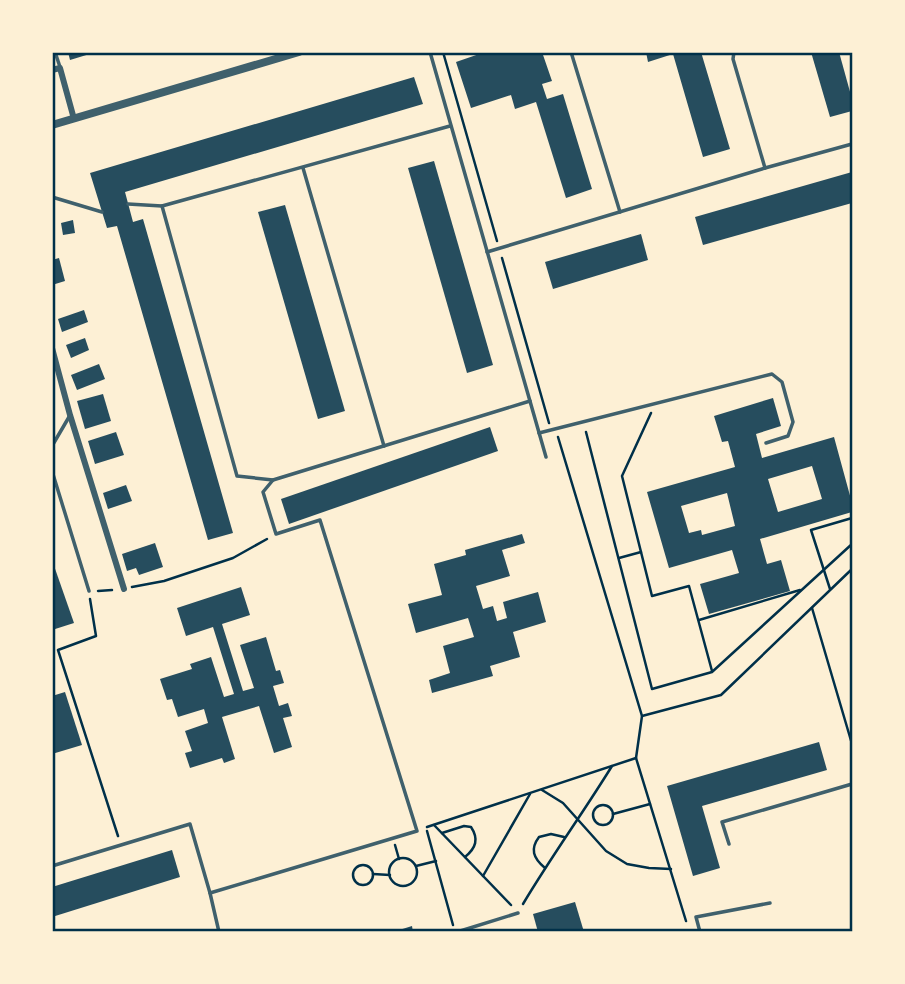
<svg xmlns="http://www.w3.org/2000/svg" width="905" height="984" font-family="'DM Sans',sans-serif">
<rect width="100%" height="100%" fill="#fdf0d5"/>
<!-- building -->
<g fill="#264d5e" fill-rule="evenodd">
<path d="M68,52h25v1l-23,7z"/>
<path d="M485,52h57l10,29 -10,3 5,15 16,-5 29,95 -26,9 -30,-96 -21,7 -4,-14 -40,13 -15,-46z"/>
<path d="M646,52h55l29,97 -27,8 -30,-103 -25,8z"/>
<path d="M811,52h28l13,47v12l-22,6z"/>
<path d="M414,77l9,27 -298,88 8,30 10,-3 90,314 -25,7 -91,-314 -10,2 -17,-55z"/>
<path d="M434,161l59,204 -26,8 -59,-205z"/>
<path d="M852,172v31l-149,42 -8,-28z"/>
<path d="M285,205l60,206 -27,8 -60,-207z"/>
<path d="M73,220l2,13 -12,2 -2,-12z"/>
<path d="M641,234l7,26 -95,29 -8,-27z"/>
<path d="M59,258l6,23 -13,4v-25z"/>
<path d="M84,310l4,12 -26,10 -4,-13z"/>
<path d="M85,338l4,12 -18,8 -5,-13z"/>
<path d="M99,364l6,15 -28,11 -6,-15z"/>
<path d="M103,394l8,27 -26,8 -8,-28z"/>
<path d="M773,398l8,28 -25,8 6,24 72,-21 18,66v9l-92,27 7,25 14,-4 9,31 -81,23 -9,-30 39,-11 -7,-23 -63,18 -22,-76 88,-25 -7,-26 -6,1 -8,-26zM812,466l10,33 -44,13 -10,-33zM727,493l8,33 -33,9 -1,-5 -12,3 -8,-27z"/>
<path d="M490,427l8,24 -209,73 -8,-25z"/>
<path d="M116,432l8,23 -29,9 -7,-23z"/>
<path d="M126,485l6,16 -24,8 -5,-16z"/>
<path d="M522,534l3,9 -23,7 8,26 -34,10 7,23 10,-3 4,15 10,-3 -4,-16 35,-10 8,30 -33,10 7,25 -30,9 3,10 -61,17 -3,-13 21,-7 -7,-27 31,-9 -6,-19 -52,15 -8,-29 34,-9 -8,-31 32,-9 -1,-5z"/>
<path d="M155,543l8,24 -24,8 -3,-7 -9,3 -5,-17z"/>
<path d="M52,560l22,63 -22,7z"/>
<path d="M241,587l9,28 -28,9 21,67 11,-3 -14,-43 26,-8 10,34 4,-1 4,13 -11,3 6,20 9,-3 4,13 -9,2 9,29 -18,6 -15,-47 -37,11 13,42 -11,4 -2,-5 -32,10 -5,-15 7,-2 -7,-20 23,-8 -4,-14 -26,8 -6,-18 -5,1 -7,-21 32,-10 -2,-5 21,-7 13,40 10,-3 -21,-67 -27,9 -9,-28z"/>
<path d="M65,692l17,53 -30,9v-58z"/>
<path d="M819,742l8,28 -125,36 18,62 -27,8 -26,-90z"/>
<path d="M172,850l8,27 -128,40v-30z"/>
<path d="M575,902l9,30h-46l-5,-18z"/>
<path d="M412,926l1,6h-17v-1z"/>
</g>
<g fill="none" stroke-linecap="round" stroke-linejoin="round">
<!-- path -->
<g stroke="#003049" stroke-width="2.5">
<path d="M443,52l54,189"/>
<path d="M502,258l47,165"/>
<path d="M651,413l-29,63 30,120 37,-10 23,85"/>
<path d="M586,432l66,257 60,-17 140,-128"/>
<path d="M558,437l84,279 -6,42 50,163"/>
<path d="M619,558l22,-6"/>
<path d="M132,587l32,-6 69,-23 34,-19"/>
<path d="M830,589l-19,-59 41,-12"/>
<path d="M98,591l14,-1"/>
<path d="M90,599l6,37 -38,14 60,186"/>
<path d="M812,608l40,136"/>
<path d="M699,620l101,-30"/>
<path d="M642,716l79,-21 131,-126"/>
<path d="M542,790l21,13 43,48 21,13 22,4 22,1"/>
<circle cx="603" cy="815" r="10"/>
<path d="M613,814l37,-10"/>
<path d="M434,825l77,80"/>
<path d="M427,827l209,-69"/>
<path d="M427,831l26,94"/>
<path d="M442,833l22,-7 7,1c8,12 5,21 -6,30"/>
<path d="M395,845l4,14"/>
<circle cx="403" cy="872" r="14"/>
<circle cx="363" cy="875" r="10"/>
<path d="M416,866l20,-5"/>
<path d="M545,868c-12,-10 -15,-19 -6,-31l12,-3 13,3"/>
<path d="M373,874l17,1"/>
<path d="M483,876l47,-82"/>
<path d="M523,904c28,-47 60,-91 89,-138"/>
</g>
<!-- service -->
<g stroke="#3f606c" stroke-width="3.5">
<path d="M55,52l5,15"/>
<path d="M430,52l116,405"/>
<path d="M571,52l49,160"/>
<path d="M734,52l-1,7 32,109"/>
<path d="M303,168l81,278"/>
<path d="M52,197l50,15"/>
<path d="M128,204l34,2 75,270 36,4 257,-79"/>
<path d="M162,206l288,-80"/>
<path d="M487,252l278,-84 87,-24"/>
<path d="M539,433l233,-59 10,8 11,40 -5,14 -22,7"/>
<path d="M52,446l17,-29"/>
<path d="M52,471l37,120"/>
<path d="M729,844l-7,-22 130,-38"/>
<path d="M52,866l138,-42 20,69 9,39"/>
<path d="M210,893l207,-62 -97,-311 -44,14 -13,-42 10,-12"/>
<path d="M457,932l61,-19"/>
<path d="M700,932l-4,-15 74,-14"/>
</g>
<!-- minor -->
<g stroke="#3f606c" stroke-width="6">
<path d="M52,70l8,-2 14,51"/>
<path d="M52,348l18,67 54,174"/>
</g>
<!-- tertiary -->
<path stroke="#3f606c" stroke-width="8" d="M52,125l247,-73"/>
</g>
<!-- border -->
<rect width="905" height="984" fill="none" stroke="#fdf0d5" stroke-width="108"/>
<rect x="54" y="54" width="797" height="876" fill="none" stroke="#003049" stroke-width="2.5"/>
</svg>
